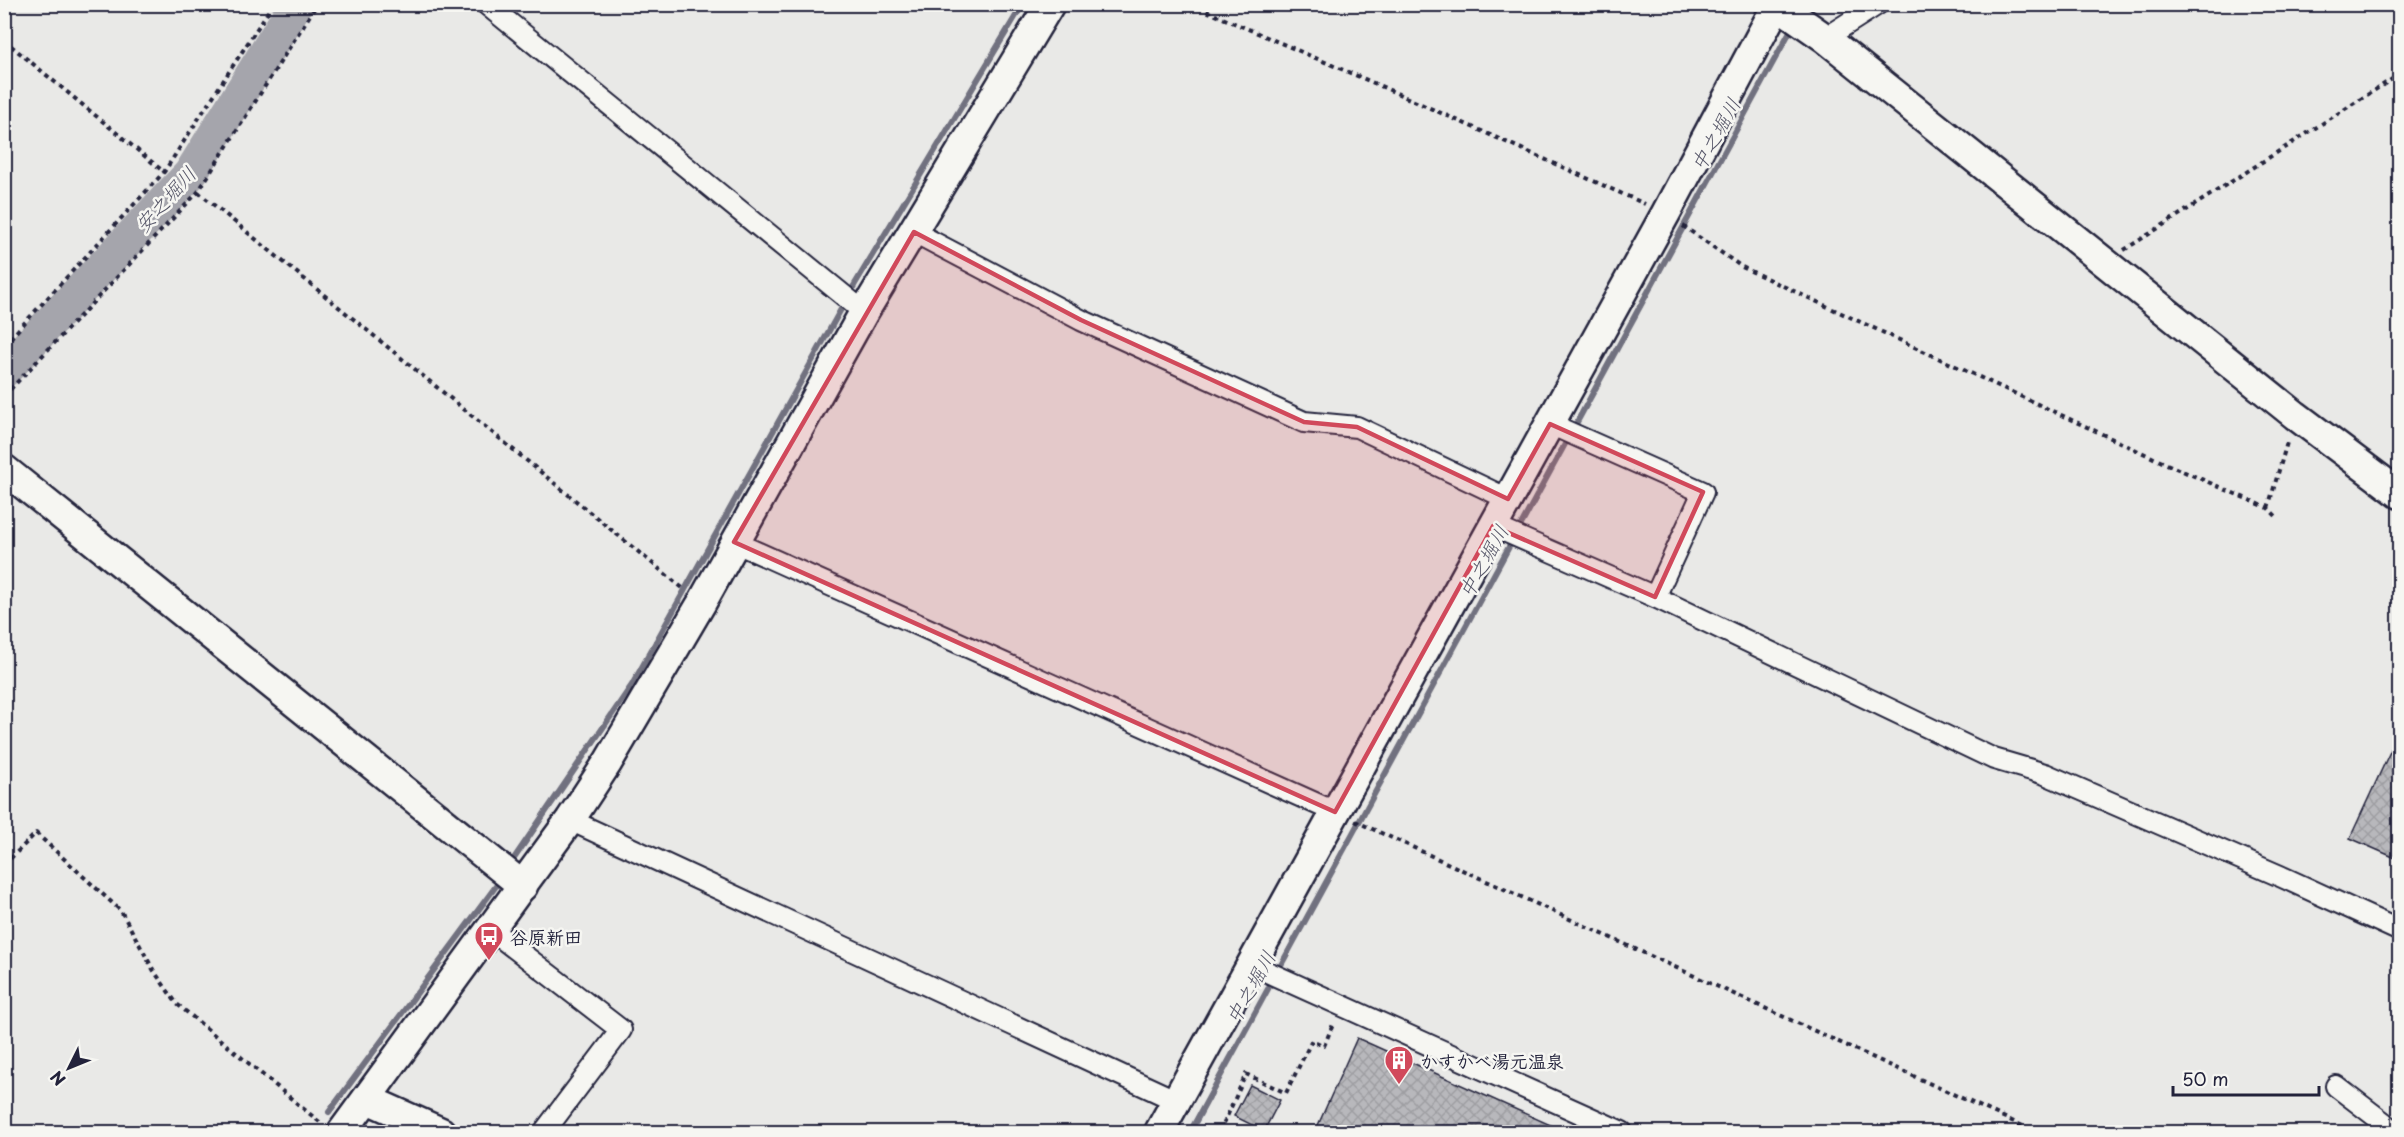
<svg xmlns="http://www.w3.org/2000/svg" width="2404" height="1137" font-family="'Playpen Sans','Klee One',sans-serif">
<defs>
<pattern id="building-cross-hatch" width="8" height="8" patternUnits="userSpaceOnUse" patternTransform="scale(1.5)"><rect width="8" height="8" fill="#b8b8bc"/><path d="M0 0l8 8M0 8l8-8" fill="none" stroke="#9e9ea2"/></pattern>
</defs>
<rect width="100%" height="100%" fill="#e9e9e7"/>
<filter id="ink" filterUnits="userSpaceOnUse"><feTurbulence type="fractalNoise" baseFrequency=".0167" numOctaves="2"/><feDisplacementMap in="SourceGraphic" scale="12" xChannelSelector="R" yChannelSelector="G"/><feConvolveMatrix kernelMatrix="1 2 1 2 8 2 1 2 1" color-interpolation-filters="sRGB"/></filter>
<g filter="url(#ink)">
<g fill="none" stroke-linecap="round" stroke-linejoin="round">
<!-- stream -->
<g stroke="#71717f" stroke-width="6">
<path d="M515,857l117,-172 223,-401 168,-280"/>
<path d="M329,1112l167,-226"/>
<path d="M1190,1132l604,-1108"/>
</g>
<!-- river -->
<path stroke="#a5a5ac" stroke-width="34" d="M4,371l186,-197 106,-170"/>
</g>
<!-- building -->
<g fill="url(#building-cross-hatch)" stroke="#22223b" stroke-width="1.5">
<path d="M2400,730v130l-50,-22z"/>
<path d="M1357,1038l209,94h-251z"/>
<path d="M1250,1085l30,15 -16,31 -30,-15z"/>
</g>
<g fill="none" stroke-linecap="round" stroke-linejoin="round">
<!-- street casing -->
<g stroke="#22223b" stroke-width="24">
<g id="street">
<path d="M486,4l378,308"/>
<path d="M1825,38l53,-34"/>
<path d="M914,232l167,88 223,102 53,5 151,72"/>
<path d="M1550,424l153,68 -48,105"/>
<path d="M1493,526l162,71 339,162 51,15 235,102 120,55"/>
<path d="M734,542l601,270"/>
<path d="M570,820l607,281"/>
<path d="M491,930l130,100 -77,102"/>
<path d="M1252,965l370,167"/>
<path d="M2336,1086l60,46"/>
</g>
</g>
<!-- secondary casing -->
<g stroke="#22223b" stroke-width="33">
<g id="secondary">
<path d="M1776,4l49,34 470,377 105,79"/>
<path d="M4,469l519,417"/>
<path d="M367,1099l74,33"/>
<path d="M342,1132l228,-312 38,-58 93,-158 163,-292 186,-308"/>
<path d="M1159,1132l507,-919 111,-208"/>
</g>
</g>
<!-- path -->
<g stroke="#22223b" stroke-width="4" stroke-dasharray="4.5 4.5" stroke-linecap="butt">
<path d="M1012,4l9,7"/>
<path d="M1190,4l186,80 269,120"/>
<path d="M4,40l160,132"/>
<path d="M198,192l487,398"/>
<path d="M1683,226l59,41 429,199 97,42 9,9"/>
<path d="M2124,250l276,-176"/>
<path d="M4,345l160,-173 109,-168"/>
<path d="M4,396l194,-204 119,-188"/>
<path d="M2268,508l20,-69"/>
<path d="M1355,821l681,311"/>
<path d="M4,865l32,-32 85,78 33,60 23,33 145,120"/>
<path d="M1220,1132l26,-58 40,19 26,-53 12,6 10,-24"/>
</g>
<!-- street -->
<use href="#street" stroke="#f6f6f2" stroke-width="20"/>
<!-- secondary -->
<use href="#secondary" stroke="#f6f6f2" stroke-width="28"/>
</g>
</g>
<!-- marked area -->
<path fill="#d1495b" fill-opacity="0.2" stroke="#d1495b" stroke-width="4.5" stroke-linejoin="round" d="M914,232l167,88 223,102 53,5 151,72 42,-75 153,68 -48,105 -162,-71 -158,286 -601,-270z"/>
<!-- icons -->
<defs>
<g id="bus-pin" transform="scale(1.5)"><path d="M0 17L-7.5 6A9.5 9.5 0 1 1 7.5 6Z" fill="#d1495b" stroke="#f6f6f2"/><path d="M-5-6H5V4H4V6H2V4H-2V6H-4V4H-5ZM-3.5-4V0h7V-4ZM-3.5 1.2v1.5H-2V1.2ZM2 1.2v1.5H3.5V1.2Z" fill="#fff"/></g>
<g id="building-pin" transform="scale(1.5)"><path d="M0 17L-7.5 6A9.5 9.5 0 1 1 7.5 6Z" fill="#d1495b" stroke="#f6f6f2"/><path d="M-4-6H4V6H1V3H-1V6H-4ZM-2.5-4.3h1.7v1.8h-1.7ZM.8-4.3h1.7v1.8H.8ZM-2.5-1h1.7V.8h-1.7ZM.8-1h1.7V.8H.8Z" fill="#fff"/></g>
</defs>
<g fill-rule="evenodd">
<use href="#bus-pin" x="489" y="936"/>
<use href="#building-pin" x="1399" y="1060"/>
</g>
<g text-anchor="middle" dominant-baseline="central" stroke-width="5" stroke-linejoin="round" paint-order="stroke">
<!-- poi labels -->
<g font-size="18" font-weight="bold" fill="#22223b" stroke="#f6f6f2" text-anchor="start">
<text x="510" y="936">谷原新田</text>
<text x="1420" y="1060">かすかべ湯元温泉</text>
</g>
<!-- water labels -->
<g font-size="20" font-style="italic" fill="#565668" stroke="#f6f6f2">
<text transform="translate(1715 134) rotate(-61)">中之堀川</text>
<text transform="translate(165 199) rotate(-48)">安之堀川</text>
<text transform="translate(1483 561) rotate(-61)">中之堀川</text>
<text transform="translate(1250 987) rotate(-61)">中之堀川</text>
</g>
</g>
<!-- margin -->
<rect width="2404" height="1137" fill="none" stroke="#f6f6f2" stroke-width="24"/>
<rect x="12" y="12" width="2380" height="1113" fill="none" stroke="#22223b" stroke-width="2" filter="url(#ink)"/>
<!-- north arrow -->
<g transform="translate(69 1068) rotate(227)" stroke="#f6f6f2" stroke-width="4.5" paint-order="stroke">
<path d="M0-4.5L10 22L0 15L-10 22Z" fill="#22223b"/>
<text y="-9" font-size="16" font-weight="bold" text-anchor="middle" fill="#22223b">N</text>
</g>
<!-- scale -->
<path d="M2173 1086v9h146v-9" fill="none" stroke="#22223b" stroke-width="3"/>
<text x="2182" y="1086" font-size="18" fill="#22223b" stroke="#f6f6f2" stroke-width="4.5" paint-order="stroke">50 m</text>
</svg>
